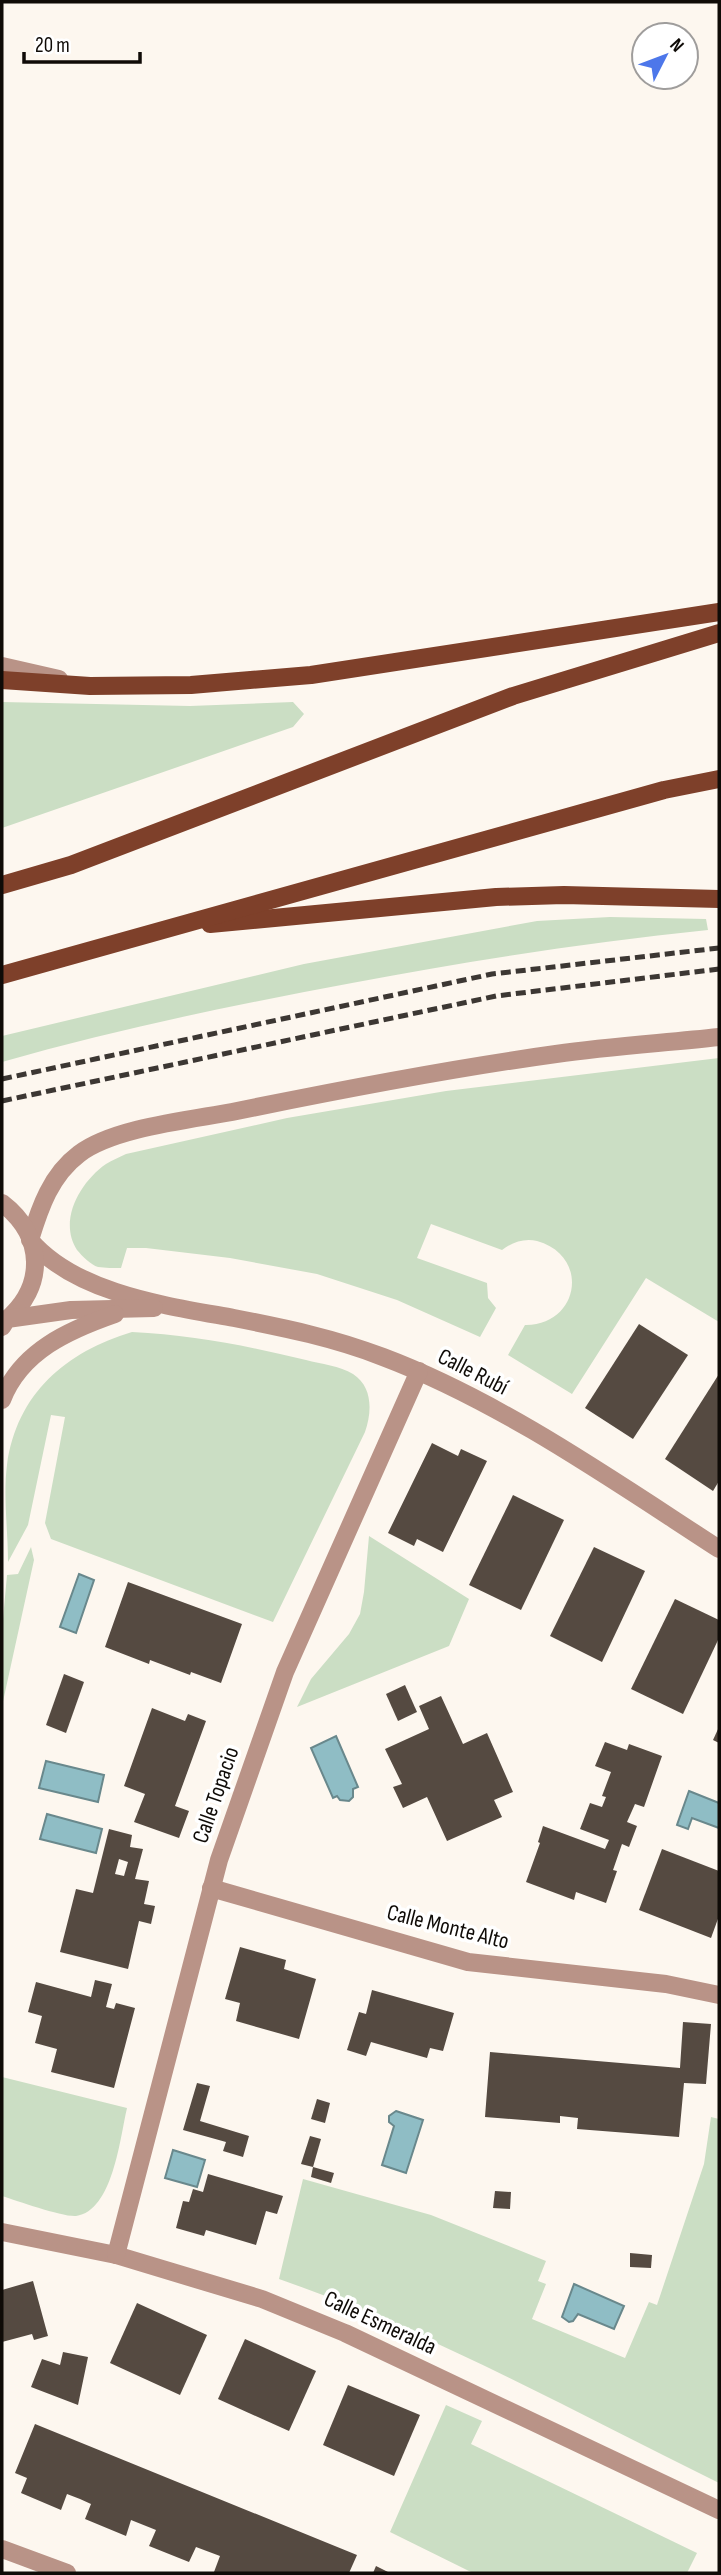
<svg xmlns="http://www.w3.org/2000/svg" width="721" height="2575" font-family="'Sofia Sans Condensed',sans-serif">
<rect width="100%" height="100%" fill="#fdf7ef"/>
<!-- green -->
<g fill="#cbdec4">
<path d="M2,702l188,4 103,-4 11,12 -11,13 -291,101z"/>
<path d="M610,917l96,2 2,11c-120,12 -238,31 -356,53 -118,22 -235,46 -350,79v-26l302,-72 233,-43z"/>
<path d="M719,1058v264l-73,-44 -74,116 -64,-39 17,-30c54,1 66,-69 12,-84 -12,-3 -25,1 -35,9l-71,-26 -14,34 70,25 1,15 8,10 -16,29 -83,-37 -80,-26 -87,-16 -84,-10h-19l-6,20c-7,0 -16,0 -23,-1 -7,-2 -16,-11 -21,-17 -19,-29 3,-68 29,-86 6,-4 14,-7 20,-10l161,-36 159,-27z"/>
<path d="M132,1332c60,3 117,14 174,28 15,4 34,6 47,14 20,13 19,38 12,58l-92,190 -222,-83 -6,-16 20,-106 -14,-2 -23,110 -20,37c0,-31 -5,-66 -1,-97 10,-72 59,-113 125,-133z"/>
<path d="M369,1536l100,63 -20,47 -152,61 14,-28 38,-45 11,-20 4,-22z"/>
<path d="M31,1547l3,13 -32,146v-76l5,-55 11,-1z"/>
<path d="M2,2077l125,31c-7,30 -14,103 -51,108 -14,1 -58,-15 -74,-20z"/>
<path d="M711,2117l8,2v364c-144,-71 -288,-151 -440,-204l24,-100 128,36 115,46 -8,20 8,3 -14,35 93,39 24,-56 8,3 47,-141z"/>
<path d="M446,2405l36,16 -11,23 226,109 -10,20h-214l-83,-41z"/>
</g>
<!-- water -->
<g fill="#8fbdc5" stroke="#69888c" stroke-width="2">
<path d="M79,1574l15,6 -18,53 -16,-6z"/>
<path d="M336,1736l22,51 -5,2v8l-4,4 -9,-1 -3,-4 -4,2 -22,-50z"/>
<path d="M46,1761l58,14 -6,27 -59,-14z"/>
<path d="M689,1791l30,12v25l-27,-10 -4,11 -11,-4z"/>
<path d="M47,1814l55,15 -6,24 -56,-14z"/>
<path d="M396,2111l27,9 -17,53 -24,-8 12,-39 -5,-4v-6z"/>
<path d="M173,2150l32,10 -8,27 -32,-9z"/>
<path d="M574,2284l50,22 -10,23 -36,-15 -5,7 -4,1 -7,-5z"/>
</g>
<!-- building -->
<g fill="#554a41" fill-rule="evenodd">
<path d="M639,1324l49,31 -55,84 -48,-31z"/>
<path d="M719,1374v107l-6,10 -48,-32z"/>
<path d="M432,1443l26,13 3,-7 26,12 -44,91 -26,-13 -3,7 -26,-13z"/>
<path d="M513,1495l51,25 -43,90 -52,-25z"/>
<path d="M594,1547l51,24 -43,91 -52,-26z"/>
<path d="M128,1582l114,42 -21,59 -30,-11 -1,3 -40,-15 -1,4 -44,-17z"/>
<path d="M675,1599l44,21v18l-36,76 -52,-25z"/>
<path d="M64,1674l20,8 -18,51 -20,-8z"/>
<path d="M405,1685l12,27 -19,9 -12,-27z"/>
<path d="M441,1696l22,48 24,-11 26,59 -19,8 8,17 -55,24 -20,-44 -24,11 -10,-21 9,-3 -17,-35 44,-20 -10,-23z"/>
<path d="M152,1708l33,13 3,-7 18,7 -31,85 14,5 -10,27 -45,-16 11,-28 -21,-8z"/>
<path d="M719,1727v16l-6,-3z"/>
<path d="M605,1742l22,8 2,-6 33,12 -18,51 -9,-3 -8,18 10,4 -8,21 -7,-3 -9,26 4,1 -11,32 -30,-11 -2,8 -48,-18 14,-39 -2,-1 5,-16 62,23 4,-9 -29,-11 10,-26 12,4 4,-10 -4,-1 9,-24 -16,-6z"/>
<path d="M109,1829l23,6 -2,12 13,2 -8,30 14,2 -5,23 11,2 -4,18 -12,-3 -11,48 -68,-17 16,-63 17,4zM119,1859l9,3 -4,14 -9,-2z"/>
<path d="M662,1849l57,22v45l-8,22 -72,-28z"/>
<path d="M240,1947l46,13 -2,9 32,10 -17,60 -63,-18 4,-18 -15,-4z"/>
<path d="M95,1980l17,4 -6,23 8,2 2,-6 19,5 -21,80 -63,-16 6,-23 -22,-6 7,-27 -14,-4 8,-30 55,15z"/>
<path d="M372,1990l82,23 -11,38 -13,-3 -3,10 -56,-16 -5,14 -19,-6 12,-38 7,2z"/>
<path d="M683,2022l28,2 -5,60 -22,-1 -5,54 -102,-8 1,-11 -18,-2v7l-75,-6 5,-65 190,16z"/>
<path d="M197,2083l13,3 -10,35 49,15 -6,21 -20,-6 3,-9 -43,-12z"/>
<path d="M317,2099l13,4 -5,20 -14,-4z"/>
<path d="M310,2136l11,3 -8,28 -12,-3z"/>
<path d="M313,2167l21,6 -3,10 -20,-6z"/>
<path d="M208,2174l75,22 -6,18 -11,-3 -10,34 -50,-15 -2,6 -28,-8 7,-27 6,1 4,-13 10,3z"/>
<path d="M495,2191l16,1 -1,17 -17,-1z"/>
<path d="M630,2253l22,2 -1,13 -21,-1z"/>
<path d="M33,2281l15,55 -14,4 -2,-6 -30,8v-52z"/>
<path d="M137,2303l70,32 -27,60 -70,-32z"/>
<path d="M245,2339l71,32 -27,60 -71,-32z"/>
<path d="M63,2352l25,5 -10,48 -47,-18 11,-28 18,6z"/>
<path d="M348,2385l72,30 -26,61 -71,-31z"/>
<path d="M35,2424l322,131 -8,18h-132l-3,-1 6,-16 -24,-9 -7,15 -40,-16 7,-16 -25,-10 -5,16 -41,-17 6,-15 -11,-5 -13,-5 -6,16 -40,-17 6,-15 -12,-5z"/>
<path d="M376,2566l14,7h-17z"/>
</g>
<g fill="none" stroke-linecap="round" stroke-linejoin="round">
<!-- minor -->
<g stroke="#b99387" stroke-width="18">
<path d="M2,666l57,13"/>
<path d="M719,1037c-54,6 -109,9 -163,17 -109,15 -217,36 -324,58 -43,8 -119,16 -153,42 -28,21 -39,53 -49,86 46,54 138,66 204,78 51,10 100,20 149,39 117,44 231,124 336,192"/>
<path d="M2,1203c43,33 44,84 3,118"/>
<path d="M2,1327l5,-8 64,-9 83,-2"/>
<path d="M2,1400c19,-49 67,-70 113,-86"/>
<path d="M211,1888l257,74 198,22 53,11"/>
<path d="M2,2232l114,23 146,44 83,34 374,177"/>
<path d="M116,2255l103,-395 66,-188 134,-301"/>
<path d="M2,2549l65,24"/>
</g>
<!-- major -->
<g stroke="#7e402a" stroke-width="18">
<path d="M2,680l88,6 101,-1 120,-10 408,-63"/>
<path d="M2,885l69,-20 442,-169 206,-63"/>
<path d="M210,924l286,-27 68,-2 155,4"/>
<path d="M2,975l662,-185 55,-11"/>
</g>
<!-- rail -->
<g stroke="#3c3733" stroke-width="5" stroke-dasharray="10 5" stroke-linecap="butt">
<path d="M2,1079l490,-105 227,-26"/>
<path d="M2,1101l494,-105 223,-27"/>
</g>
</g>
<g text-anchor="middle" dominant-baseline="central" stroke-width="7" stroke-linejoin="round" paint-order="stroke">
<!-- street labels -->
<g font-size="23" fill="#0f0b07" stroke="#fff">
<text transform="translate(473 1372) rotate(27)">Calle Rubí</text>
<text transform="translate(216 1795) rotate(-71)">Calle Topacio</text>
<text transform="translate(448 1927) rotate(14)">Calle Monte Alto</text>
<text transform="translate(380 2323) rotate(25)">Calle Esmeralda</text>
</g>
</g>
<!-- border -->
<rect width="721" height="2575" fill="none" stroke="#0f0b07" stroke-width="7"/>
<!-- north arrow -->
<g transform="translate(665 56) rotate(48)"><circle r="33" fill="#ffffff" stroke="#9f9d9c" stroke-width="2"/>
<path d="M0-5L12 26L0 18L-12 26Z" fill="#4d77ea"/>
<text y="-10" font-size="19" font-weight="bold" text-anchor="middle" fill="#0f0b07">N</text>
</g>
<!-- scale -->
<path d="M24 52v10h116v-10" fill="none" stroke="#0f0b07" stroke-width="3.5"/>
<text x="35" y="52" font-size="21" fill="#0f0b07" stroke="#ffffff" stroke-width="5" paint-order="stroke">20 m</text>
</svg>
